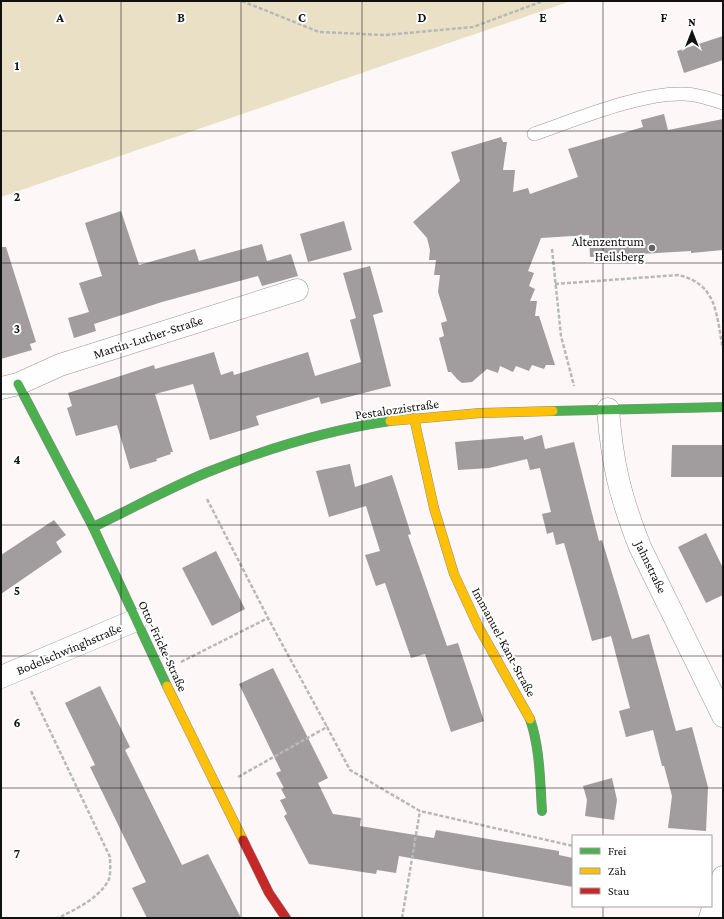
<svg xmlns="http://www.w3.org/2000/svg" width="724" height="919" font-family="'Crimson Pro',serif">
<rect width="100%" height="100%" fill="#fdf8f7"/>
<!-- forest -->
<path fill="#eae0c6" d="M1,1h570l-570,196z"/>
<!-- building -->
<g fill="#a19c9d">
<path d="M723,36v24l-39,13 -7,-22z"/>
<path d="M664,114l4,16 55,-11v131l-32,3v-2l-101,6 -1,-22 -48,3 -13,33 6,2 -5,13 6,3 -5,12h7l-2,15h4l16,49h-9l-2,4 -12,-4 -3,6 -13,-5 -3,6 -13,-6 -2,7 -11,-4 -15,13 -10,1 -5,-4 -6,-7h-3l-9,-34 5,-2 -3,-13 6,-2 -9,-29 2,-17h-6l2,-15h-7l1,-10 -3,-12 -14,-16 47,-41 -9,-29 50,-15 2,5h4l-4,28h12l-2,22 15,-4 2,6 48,-17 -10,-28 75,-22 -2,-7z"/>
<path d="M121,211l18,54 56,-16 4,12 63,-17 5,17 24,-7 7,22 -36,10 -4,-10 -96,26 -68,22 2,7 -22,7 -6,-20 21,-6 -10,-29 23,-7 -17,-53z"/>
<path d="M344,221l8,29 -44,12 -8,-28z"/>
<path d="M1,247h5l30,95 -6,2 2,6 -31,9z"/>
<path d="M370,266l13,46 -10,3 18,71 -70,18 -2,-7 -63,19 3,9 -49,15 -17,-56 -38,10 18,58h-3l1,2 -15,5 1,2 -27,8 -13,-44 -41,11 -9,-28 5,-2 -4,-13 86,-28 1,4 59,-17 7,23 12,-4 1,4 74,-23 7,24 46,-14 -11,-42 6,-2 -13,-45z"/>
<path d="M542,435l3,14 29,-7 25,99 3,-1 30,99 17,-5 27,97 16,-4 16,60 -2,44 -38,-3 4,-32 -8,-30h-2l-9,-36 -27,7 -7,-26 11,-3 -19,-72 -19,5 -28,-98 -8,2 -3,-13 -6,2 -5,-20 9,-2 -11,-44 -10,2 -3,-11 -38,9 -31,2 -3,-28 68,-6 1,4z"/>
<path d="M672,445h51v32h-52z"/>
<path d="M350,464l5,23 37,-12 19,59 -3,1 39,111 11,-3 26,78 -33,11 -26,-78 -14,4 -26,-75 -9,3 -11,-31 15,-4 -14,-45 -37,11 -13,-46z"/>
<path d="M54,520l12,15 -10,7 6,10 -61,42v-39z"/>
<path d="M706,533l17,35v27l-17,8 -28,-56z"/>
<path d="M216,551l29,58 -33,17 -30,-58z"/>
<path d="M273,668l55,110 -10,5 15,31 28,4 -1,8 74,12 2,-8 123,21v4l14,3v29l-174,-31 -3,17 -19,-3 -1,4 -67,-10 -25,-48 3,-2 -7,-14 6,-2 -5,-9 3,-1 -8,-15 5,-2 -42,-87z"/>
<path d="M100,686l30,61 -5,3 57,115 26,-11 33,64h-94l-15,-30 14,-6 -56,-115 5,-2 -30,-62z"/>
<path d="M612,778l5,22 -3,20 -29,-4 2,-16 -4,-14z"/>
</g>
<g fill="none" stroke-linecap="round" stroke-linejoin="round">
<!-- lane casing -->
<g stroke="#979595" stroke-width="14">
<path id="lane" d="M534,134c41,-14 107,-42 150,-40 13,0 27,5 39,9"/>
</g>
<!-- street casing -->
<g stroke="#979595" stroke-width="23">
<g id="street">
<path d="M1,388l17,-4 42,-19 237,-75"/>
<path d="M608,409c4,54 12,87 32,138l83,169"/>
<path d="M1,677l135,-57"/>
<path d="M710,918l13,-41"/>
</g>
</g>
<!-- fast casing -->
<g stroke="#8e8c8b" stroke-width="10">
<g id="fast">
<path d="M18,384l75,143 74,159"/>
<path d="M553,411l170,-4"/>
<path d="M93,527c38,-18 76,-39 115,-55 58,-23 120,-42 182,-51"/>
<path d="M530,719c10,29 10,62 12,92"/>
</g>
</g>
<!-- slow casing -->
<g stroke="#8e8c8b" stroke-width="10">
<g id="slow">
<path d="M414,418l20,90 20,66 24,52 52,93"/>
<path d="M390,421l90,-8 73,-2"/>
<path d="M167,686l76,154"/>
</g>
</g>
<!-- jam casing -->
<g stroke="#8e8c8b" stroke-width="10">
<path id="jam" d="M243,840l26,53 17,25"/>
</g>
<!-- path -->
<g stroke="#b9b8b8" stroke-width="2.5" stroke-dasharray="4 2" stroke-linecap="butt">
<path d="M242,1l77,31 66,3 88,-8 70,-26"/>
<path d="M552,249l9,87 13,50"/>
<path d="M555,284l123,-9c40,9 38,40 45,74"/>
<path d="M207,499l61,119"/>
<path d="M181,662l87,-44 59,109"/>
<path d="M31,691l79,166c0,6 1,16 -1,22 -9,19 -33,30 -51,39"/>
<path d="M238,777l89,-50 23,43 70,41 153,35"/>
<path d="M402,918l18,-107"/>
</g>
<!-- lane -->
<use href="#lane" stroke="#fffefe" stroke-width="13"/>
<!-- street -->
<use href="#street" stroke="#fffefe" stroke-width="22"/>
<!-- fast -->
<use href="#fast" stroke="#4caf50" stroke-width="9"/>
<!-- slow -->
<use href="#slow" stroke="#ffc107" stroke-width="9"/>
<!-- jam -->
<use href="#jam" stroke="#c62828" stroke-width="9"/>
</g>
<!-- grid -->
<path fill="none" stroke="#111" stroke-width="1" stroke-opacity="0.55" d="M121,1v917M241,1v917M362,1v917M483,1v917M603,1v835M1,131h722M1,263h722M1,394h722M1,525h722M1,656h722M1,788h722M603,906v12"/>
<!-- markers -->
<circle fill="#646262" stroke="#fff" stroke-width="1.5" cx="652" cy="248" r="4"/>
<g text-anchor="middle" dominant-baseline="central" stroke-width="4" stroke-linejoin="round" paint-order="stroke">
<!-- poi labels -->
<g font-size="13" fill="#111" stroke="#fff" text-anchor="end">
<text x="644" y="241">Altenzentrum<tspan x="644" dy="15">Heilsberg</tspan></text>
</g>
<!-- street labels -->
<g font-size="13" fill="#111" stroke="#fff">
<text transform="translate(148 337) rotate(-18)">Martin-Luther-Straße</text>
<text transform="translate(397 409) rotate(-8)">Pestalozzistraße</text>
<text transform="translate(651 567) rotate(64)">Jahnstraße</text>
<text transform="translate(504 642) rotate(62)">Immanuel-Kant-Straße</text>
<text transform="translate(163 646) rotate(65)">Otto-Fricke-Straße</text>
<text transform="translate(69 649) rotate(-23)">Bodelschwinghstraße</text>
</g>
</g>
<g font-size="13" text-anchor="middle" font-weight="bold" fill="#111" stroke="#fff" stroke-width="4" stroke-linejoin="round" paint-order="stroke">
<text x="60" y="22">A</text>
<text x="181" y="22">B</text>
<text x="302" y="22">C</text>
<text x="422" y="22">D</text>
<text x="543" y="22">E</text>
<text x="664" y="22">F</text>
<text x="17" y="70">1</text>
<text x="17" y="201">2</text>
<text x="17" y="333">3</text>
<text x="17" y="464">4</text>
<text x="17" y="595">5</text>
<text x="17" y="727">6</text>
<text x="17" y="858">7</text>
</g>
<!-- border -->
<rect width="724" height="919" fill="none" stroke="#111111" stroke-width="4"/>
<!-- legend -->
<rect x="572" y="835" width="140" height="72" fill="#ffffff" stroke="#a0a0a0"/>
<rect x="580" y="848" width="20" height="6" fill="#4caf50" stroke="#a0a0a0"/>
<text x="608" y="855" font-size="12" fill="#111111">Frei</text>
<rect x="580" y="868" width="20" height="6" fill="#ffc107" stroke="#a0a0a0"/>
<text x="608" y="875" font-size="12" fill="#111111">Zäh</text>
<rect x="580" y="888" width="20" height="6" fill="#c62828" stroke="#a0a0a0"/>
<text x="608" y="895" font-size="12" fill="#111111">Stau</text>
<!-- north arrow -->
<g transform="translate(692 32)" stroke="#ffffff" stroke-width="3" paint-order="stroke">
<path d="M0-3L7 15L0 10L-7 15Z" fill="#111111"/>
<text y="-6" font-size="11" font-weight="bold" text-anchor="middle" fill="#111111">N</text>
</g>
</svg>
